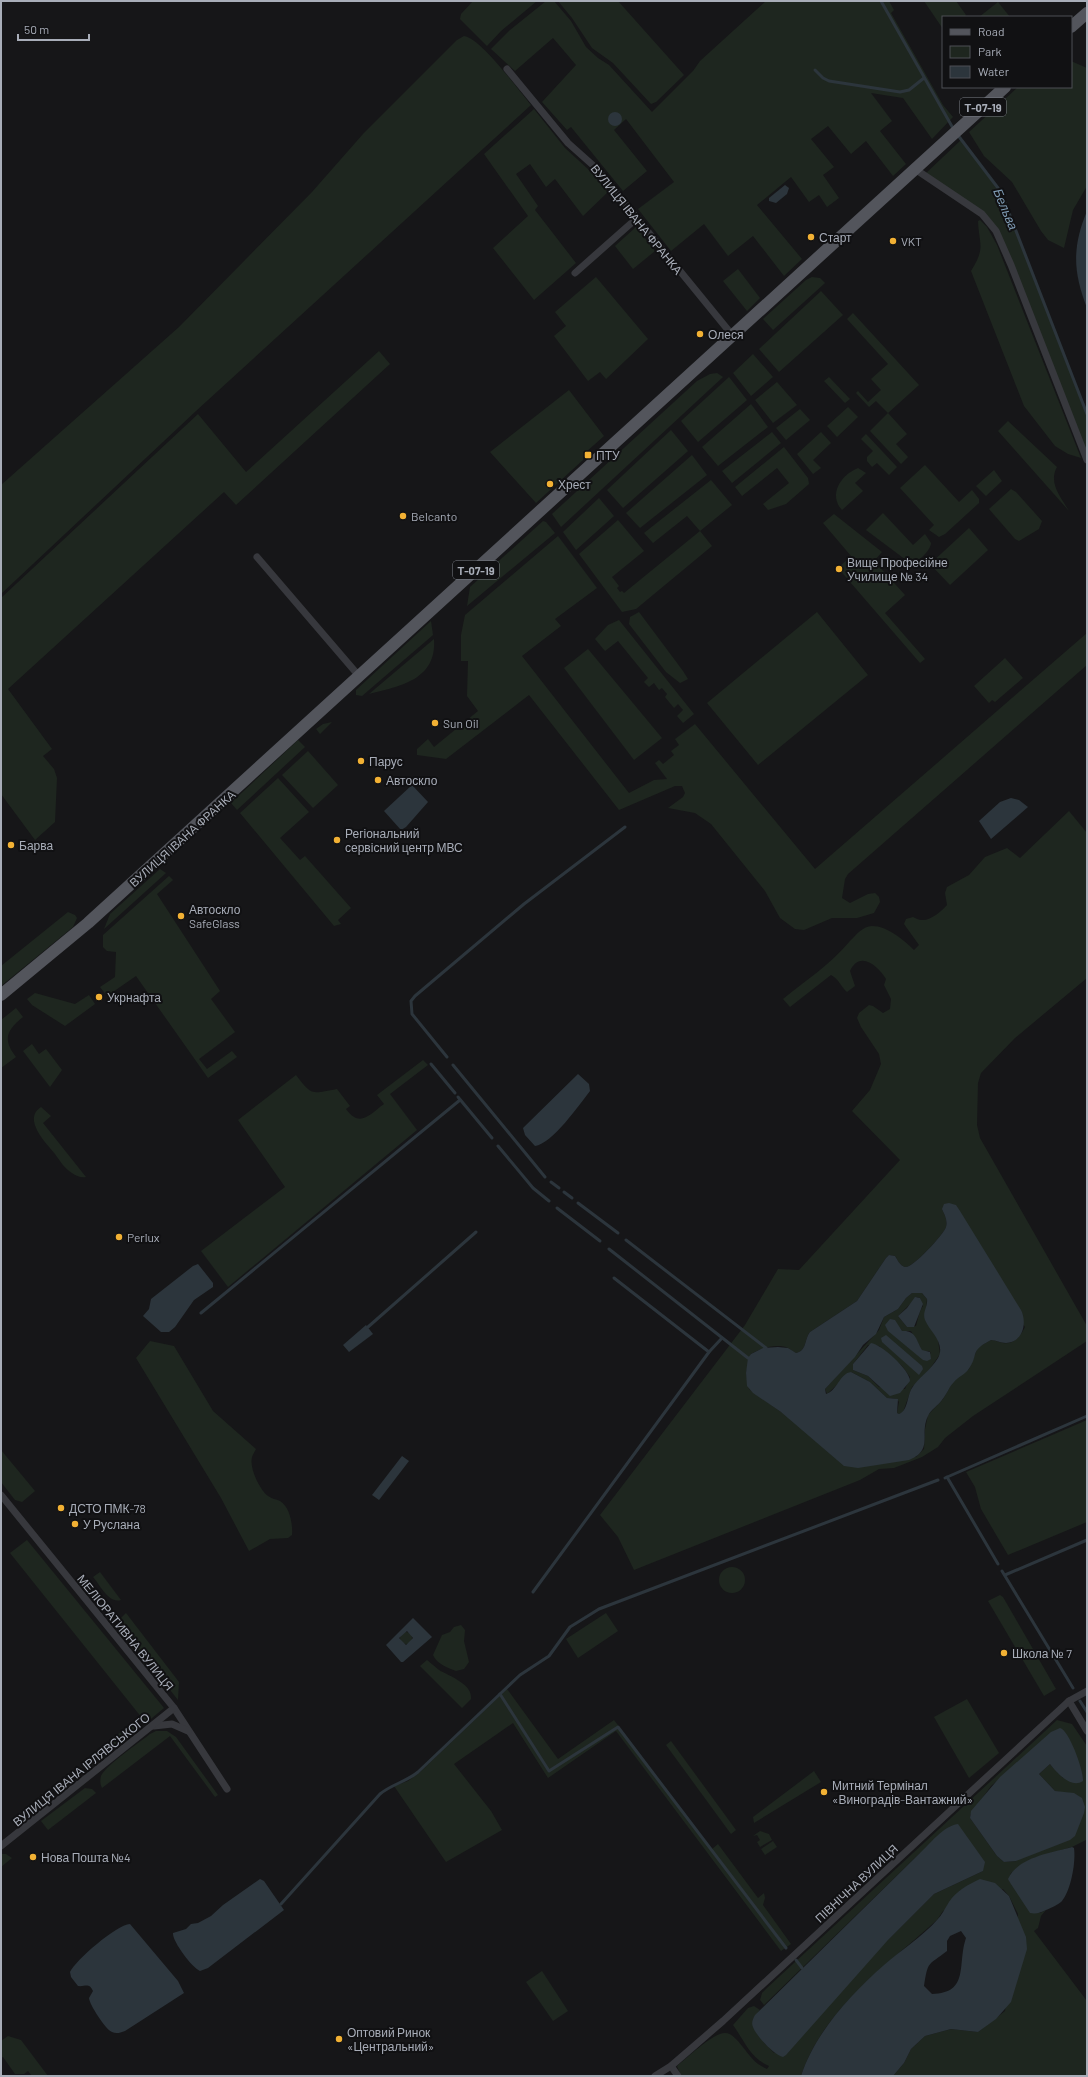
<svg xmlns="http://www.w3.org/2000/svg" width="1088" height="2077" font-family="Barlow,sans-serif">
<rect width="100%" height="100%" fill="#161618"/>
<!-- green -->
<g fill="#1e261f" fill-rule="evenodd">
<path d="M473,1h64l-36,30 -14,15 -27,-27 1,-5z"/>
<path d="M546,1h8l17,20 15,26 12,11 11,7 43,47 41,-41 7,-10 66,-60h123l5,9 -3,3 52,92 10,12 -21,22 -29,-41 -32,-5 21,28 -12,10 26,33 -13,12 -27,-35 -15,13 -23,-28 -17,13 23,28 -11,8 16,23 -12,9 -8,-12 -10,7 -18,-25 -34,28 45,54 -18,17 -31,-40 -25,20 -24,-32 -33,27 -33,-42 36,-27 -48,-63 -12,11 33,41 -24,20 -52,-64 -4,3 -25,-28 34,-37 -23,-27 -38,33 -24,-22 19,-19z"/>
<path d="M558,1h60l66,74 -28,27 -5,2 -38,-41 -21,-15 -20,-30z"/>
<path d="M924,1h32l10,14 -2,2h-21v12z"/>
<path d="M998,2l12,15h-31z"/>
<path d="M464,36c17,2 55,55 67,69l-335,306 -195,183v-109l178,-158 133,-135 51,-58 94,-94z"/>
<path d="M1071,61l16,7v118l-14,24 -9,38 -16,-8 -7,-9 -29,-49 -28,-26 -15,-24 49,-45h53z"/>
<path d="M534,109l31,39 24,22 19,22 -25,24 -28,-37 -9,8 -16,-23 -14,10 22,32 -3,4 41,53 -42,37 -41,-52 35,-32 -44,-62z"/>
<path d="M961,140l37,48 6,12 83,214v46l-76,-195 -22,-43 -65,-47z"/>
<path d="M980,220l7,7 10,18 84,213 -13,-4 -13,-8 -31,-40 -53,-135c15,-24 8,-26 7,-50z"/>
<path d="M636,227l19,24 -22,18 -18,-23z"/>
<path d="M738,269l22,29 -13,13 -24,-30z"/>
<path d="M596,277l52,62 -42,40 -6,-7 -12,9 -34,-45 12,-10 -11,-14z"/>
<path d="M812,277l8,1 5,5 -52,47 -10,-11 43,-39z"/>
<path d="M821,291l22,24 -64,57 -20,-23z"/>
<path d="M853,313l66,72 -31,28 19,21 -11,10 12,13 -7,7 -31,-33 18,-18 -12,-12 -7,6 -13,-14 2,-2 10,11 13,-12 -10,-11 17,-15 -41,-45z"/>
<path d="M379,351l11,13 -154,141 -12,-13 -216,197 44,60 -9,7 11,13 3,9 -2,44 -20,18 -34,-46v-196l197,-184 48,58z"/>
<path d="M753,354l20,23 -22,19 -18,-23z"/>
<path d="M717,373l6,4 -162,150 -9,-13 145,-133 13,-7z"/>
<path d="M729,377l18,23 -49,42 -17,-21z"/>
<path d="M829,377l21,22 -5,4 -21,-22z"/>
<path d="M777,382l20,23 -24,18 -18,-23z"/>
<path d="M569,390l35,46 -19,17 -2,7 -47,43 -46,-51z"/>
<path d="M751,404l17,23 -50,39 -16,-19z"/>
<path d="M848,407l10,10 -21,20 -10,-11z"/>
<path d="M800,409l10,11 -24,20 -10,-12z"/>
<path d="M1008,421l49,46c-9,16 4,30 12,44l-71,-80z"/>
<path d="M671,430l17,21 -65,57 -16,-18z"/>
<path d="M772,432l9,11 -49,40 -10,-12z"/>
<path d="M821,432l10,11 -18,17 8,8 -8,6 -16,-20z"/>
<path d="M866,434l31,33 -8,8 -12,-12 -5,4 -5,-6v-4l6,-6 -12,-12z"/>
<path d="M784,447l24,31 1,6 -23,20 -18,6 -5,-6 26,-21 -12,-15 -35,28 -7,-9z"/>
<path d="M692,455l15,20 -67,53 -14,-15z"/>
<path d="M925,465l34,37 13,-12 7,9v4l-34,31 -6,3 -10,-7 5,-5 -34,-37z"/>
<path d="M858,468l8,5 -11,10 8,8 -21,19c-14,-16 -1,-35 16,-42z"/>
<path d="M994,470l8,11 -16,15 -10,-10z"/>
<path d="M711,480l21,25 -32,26 12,15 -76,63 -14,3 -43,-58 39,-34 26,31 -32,26 7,9 -2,2 3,4 2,-1 2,2 76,-62 -13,-15 -34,27 -9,-10z"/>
<path d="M1011,489l5,3 26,29 -3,8 -20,12 -4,-2 -26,-30z"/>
<path d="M599,498l15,18 -38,34 -13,-18z"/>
<path d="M883,513l30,32 12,-11 6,9c0,7 -13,20 -21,20l-44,-33z"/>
<path d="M834,514l48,38 -8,9 31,34 -20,18 40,46 -5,4 -82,-95 13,-12 -28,-33z"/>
<path d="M543,521l3,1 9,11 -88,73 3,-19z"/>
<path d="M969,528l19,22 -38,35 -20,-21z"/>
<path d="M558,536l39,52 -42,31 6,7 -39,30 107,137 25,-13 13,-1 -12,-16 4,-3 4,4 11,-9 -3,-4 8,-6 -4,-6 20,-15 120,145 272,-236v32l-239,209 -3,5 -3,19 8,5 18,-9 7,-1 4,4 1,5 -6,11 -17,5h-25l-28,12 -9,-1 -15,-11 -15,-27 -54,-67 -16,-11 -27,-5 15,-11 2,-4 -3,-7h-7l-56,24 -90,-115 -83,64 -29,-4v-6l11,-10 6,8 44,-36 -11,-15 1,-35h-7v-26l4,-20z"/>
<path d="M639,612l44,59 5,8 -8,4 -14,-11 -37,-48 1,-7z"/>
<path d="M817,612l51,63 -110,90 -51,-62z"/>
<path d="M619,620l75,94 -11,9 -6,-7 6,-6 -5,-6 -4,4 -9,-11 2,-3 -5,-6 -3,2 -5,-7 -5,4 -5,-5 4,-4 -30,-37 -13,10 -10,-12 13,-14z"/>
<path d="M431,621l2,14 -71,61 -6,-1v-5z"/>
<path d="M434,639c3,41 -34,47 -65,55z"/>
<path d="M588,649l74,89 -28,22 -70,-92z"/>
<path d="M1005,658l18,20 -28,24 -3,-2 -3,3 -15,-17z"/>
<path d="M332,722l-12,12 -4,-5 7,-5z"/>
<path d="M298,740l7,7 -68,63 -6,-7z"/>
<path d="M308,751l30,34 -25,23 -31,-33z"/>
<path d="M278,778l31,34 -29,26 20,22 5,-4 46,52 -13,12 3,4 -7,2 -94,-113z"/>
<path d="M1069,811l18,22v145l-72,60 -34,35 -3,10 -1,42 3,13 107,188v15l-114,75 -28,22 -7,9 -16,10 -28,11 -15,1 -19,11 -226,90 -16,-33 -18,-22 145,-190 33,-56 21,1 101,-110 -48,-49 18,-21 11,-26 -2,-10 -18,-27 -4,-9 2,-5 10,-8 4,1 10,7 7,-4 1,-10 -7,-14 2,-6c-8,-13 -26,-29 -36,-8l5,15 -8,6c-6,-5 -8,-13 -16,-17l-41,32 -7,-8c22,-18 48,-35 67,-58 6,-6 13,-15 22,-15 15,0 32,14 42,24l5,-5 -15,-21 2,-5 7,-2c3,1 5,3 9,3 8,1 20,-9 25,-15l-2,-12 2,-6 22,-12 16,-18 22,-9 13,10zM942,1209l83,118c-4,8 -11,18 -22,16 -5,-1 -8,-3 -12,-3l-13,7 -9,22 -15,11 -11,19 -15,16 -3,14 -1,20 -8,8 -135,-45 -32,-23 -3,-16 5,-19c9,-6 27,-11 37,-6 3,2 5,4 8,5 11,-2 8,-13 14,-21l47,-31 29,-43 3,-3 6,1c2,3 5,10 10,11 7,2 39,-33 41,-40 2,-7 -2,-13 -4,-18z"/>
<path d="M160,869l6,4 -62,56 6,-15z"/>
<path d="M169,876l4,4 -16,14 63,97 -9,8 24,33 -36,27 8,10 25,-18 5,6 -29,21 -72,-102 -29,20 -7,-9 15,-10 1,-25 -9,-1 -4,-4v-12z"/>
<path d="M68,912l7,3 2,3 -4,9 -72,59v-20z"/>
<path d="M35,993l40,11 14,-9 6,9 -30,22 -33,-21 -5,-6z"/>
<path d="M16,1008l7,9c-16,13 -21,22 -7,40l-15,11v-48z"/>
<path d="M32,1044l7,10 7,-5 16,21 -12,17 -27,-36z"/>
<path d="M423,1060l5,5 -38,29 27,36 -189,157 -27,-36 84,-64 -47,-67 58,-45c16,21 15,19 41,14l13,17 -4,3c14,19 23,6 38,-5l-7,-9z"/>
<path d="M41,1107l10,9 -8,7 43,54c-5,1 -10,-1 -14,-4 -7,-4 -12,-12 -17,-19 -9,-11 -33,-35 -14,-47z"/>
<path d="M912,1293h10l5,6 -2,19 13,22 2,14 -13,19 -15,14 -9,25 -4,2 -2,-1 2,-11 -2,-3 -10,-1 -17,-16 -19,-10 -24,22 -2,-5 54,-59 5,-13 14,-8 8,-11zM917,1297l3,1 3,8c-4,6 -5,13 -7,20l-9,1 -9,-11zM893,1319l9,12h9l11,20h7l2,2 -8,7zM868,1345l11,1 23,20 8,11 -5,12 -26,-2 -11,-11 -15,-6v-6z"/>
<path d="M150,1341l24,5 39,65 43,38c-1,2 -3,5 -4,8 -3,11 8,33 16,39 4,3 8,3 12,5 10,6 13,24 12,34l-4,3 -18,1 -21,12 -28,-53 -85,-140z"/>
<path d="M1087,1420v102l-79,33 -27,-46 -6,-22 -9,-15z"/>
<path d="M1,1450l34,41 -13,11 -7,-2 -14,-18z"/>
<path d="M27,1540l137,168 -18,15 -136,-170z"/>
<circle cx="732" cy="1580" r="13"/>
<path d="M100,1572l21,28c-12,4 -21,-15 -28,-23z"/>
<path d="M1000,1595l3,2 53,92 -12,7 -56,-95z"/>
<path d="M126,1613l53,69 -1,18 -56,-71 -3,-9z"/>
<path d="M606,1613l12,18 -40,27 -12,-19z"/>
<path d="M461,1625l4,5 -1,11 5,21 -5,7 -8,2c-8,-3 -19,-7 -23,-16l9,-20 8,-3 4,-5z"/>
<circle cx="406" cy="1638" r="6"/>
<path d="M427,1660c4,3 8,7 12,10 10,6 34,14 32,29l-9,9 -42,-42z"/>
<path d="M507,1689l51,70 56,-39 98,129 6,-5 40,54 6,-5 1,5 -2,7 28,39 -10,7 -165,-220 -68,47 -35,-55 -59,41 37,47 11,19 -56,32 -52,-76 14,-5 11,-8z"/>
<path d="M967,1699l32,54 -30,25 -35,-61z"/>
<path d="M1057,1720l15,4 15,22v99l-1,-5 -14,7 -38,11 -23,15 -2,8 31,32 6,-3 -5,6 -3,12 -4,3 53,70v75h-194l11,-13 7,-14 14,-13 26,-7 27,3 27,-21 13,-97 -9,-18 -6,-7 -60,22 -6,9c-50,45 -114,89 -136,156h-120l-4,-10c10,-8 36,-33 48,-33 7,0 13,8 17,13 8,10 13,18 25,23l2,-3c-19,-8 -25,-26 -36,-41l15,-17 6,-2 6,4c-16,18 2,29 14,43l160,-159 49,-23 -63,-18 -156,152 -4,-5 2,-7 6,-6zM1023,1759l58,10 -18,9 -13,-14 -11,10 16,17c14,4 25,-2 29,16l-68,54 -12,1 -7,-6 -27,-38v-3l21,-29z"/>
<path d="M131,1724l6,6 -40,33 -6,3 -8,-4z"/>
<path d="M156,1731h11l9,6 42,58 -3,2 -45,-61 -68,52c-2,-4 -2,-8 -1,-12 5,-11 38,-33 49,-42z"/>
<path d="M671,1741l65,89 -5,4 -65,-89z"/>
<path d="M814,1771l7,11 -67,41 -1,-6z"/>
<path d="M85,1788l7,1 4,4 -48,37 -7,-9z"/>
<path d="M760,1831l9,3 3,6 -12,7 -3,-5 3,-2 -3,-5 -4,1z"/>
<path d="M773,1841l4,6 -12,8 -4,-6z"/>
<path d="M1,1854h5l6,4 -11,9z"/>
<path d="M542,1971l26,40 -15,10 -27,-39z"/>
<path d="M8,2036l13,4 27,36h-16l-4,-5 -4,3h-9l-12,-17 -2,1v-17z"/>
</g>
<!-- water -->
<g fill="#2c353c" fill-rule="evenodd">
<circle cx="615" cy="119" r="7"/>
<path d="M785,185l4,3 -2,6 -11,9 -7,-2v-3z"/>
<path d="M1087,211v97c-14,-36 -15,-61 0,-97z"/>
<path d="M412,785l16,17 -22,25 -5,3 -17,-19z"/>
<path d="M1011,798l8,2 9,7 -37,32 -12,-18 21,-19z"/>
<path d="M578,1074l11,10 1,7c-10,13 -38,53 -55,55l-10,-11 -2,-7z"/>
<path d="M949,1203l7,2 4,6 61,99c6,12 3,32 -15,33 -6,0 -10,-3 -15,-3 -23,12 -11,14 -23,30 -4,5 -10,7 -14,12 -5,5 -7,12 -12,18 -4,6 -11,9 -14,16 -9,18 6,34 -19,44l-51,8 -14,-2 -63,-54 -28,-19 -6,-7 -1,-13 2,-15 3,-4 12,-6 15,-1 10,1 8,5c11,-2 8,-13 14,-21l47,-31 29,-43 3,-3 6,1c2,3 5,10 10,11 7,2 39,-33 41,-40 2,-7 -2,-13 -4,-18l2,-5zM912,1293h10l5,6c1,8 -5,13 -2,21 5,12 21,23 13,38 -7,12 -20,20 -26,30 -5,8 -4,23 -13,26l-2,-1 1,-14 -11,-1 -17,-16 -19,-10c-11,1 -14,19 -25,22l-1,-5 30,-32 8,-12 13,-11 8,-17 14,-8 8,-11z"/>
<path d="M198,1264l15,19v4l-19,13 -19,27 -6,5h-8l-18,-16 6,-7 2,-10 42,-33z"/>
<path d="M915,1297l5,1 3,6 -9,23h-7l-9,-11 9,-8z"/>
<path d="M890,1319l5,1 7,11c14,-1 14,9 20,19l8,2 1,7 -4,2 -4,-1 -35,-29 -3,-6z"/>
<path d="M366,1325l7,9 -24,18 -6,-7z"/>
<path d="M886,1335l36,31 1,3 -4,6 -37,-33 -1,-4z"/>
<path d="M871,1343c10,1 39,27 39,38l-10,12 -10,3 -22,-20 -15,-6v-6z"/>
<path d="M402,1456l7,5 -30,39 -7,-5z"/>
<path d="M413,1618l19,19 -29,25h-2l-15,-17zM407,1631l6,7 -7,7 -7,-7z"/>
<path d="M1060,1728c9,2 24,43 23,53 -12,8 -26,-8 -33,-17l-11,10 16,17 19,2 8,5 3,9 -1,6 -9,23 -5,4 -54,21 -12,1 -7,-6 -27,-38 1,-7 29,-34 51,-45z"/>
<path d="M958,1824l27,38 -2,9 -49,23 -46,46 -102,115 -3,2c-9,-2 -27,-21 -30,-30 -2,-4 0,-8 2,-12l165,-162c10,-9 23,-27 38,-29z"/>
<path d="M1072,1847l2,1c2,14 -3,42 -12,53 -4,4 -11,7 -16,9 -6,3 -10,4 -16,3l-21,-32 -1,-2c10,-22 43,-26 64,-32z"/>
<path d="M260,1879l4,2 20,29 -76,58 -8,3c-8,-3 -28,-30 -27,-38l13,-4 5,-5 7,-1 13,-7 12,-11z"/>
<path d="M980,1879l15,4 14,13 17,41 1,12 -16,53 -15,17 -18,13 -27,-3 -26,7 -14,13 -7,14 -11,13h-92c14,-43 49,-81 83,-111 17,-15 38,-28 53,-45 5,-5 8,-12 12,-18 7,-11 20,-18 31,-23zM961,1931l5,7c-9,26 4,55 -34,56l-8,-8c4,-26 4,-20 23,-35v-10l3,-5z"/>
<path d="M130,1924l48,57 6,12 -59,38c-5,2 -9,3 -13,1 -6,-2 -23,-28 -23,-34l4,-7c-4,-9 -8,-4 -15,-5l-7,-9 -1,-5c6,-12 46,-47 60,-48z"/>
</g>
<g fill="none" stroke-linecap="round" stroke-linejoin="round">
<!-- stream -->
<g stroke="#2c353c" stroke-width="3">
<path d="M881,1l73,129"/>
<path d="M815,70l8,8 6,3 71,11 9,-2 15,-12"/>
<path d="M957,134l41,54 6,12 83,214"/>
<path d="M447,1057l-35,-43 -1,-13 4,-5 109,-92 101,-77"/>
<path d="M431,1064l24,29"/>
<path d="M453,1065l92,112"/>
<path d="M458,1097l34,41"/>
<path d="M498,1146l35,42 16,13"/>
<path d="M551,1182l8,6"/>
<path d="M564,1192l8,6"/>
<path d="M578,1203l40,30"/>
<path d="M557,1208l43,33"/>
<path d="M626,1240l140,108"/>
<path d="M609,1249l139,109"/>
<path d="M614,1278l95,74"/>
<path d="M201,1313l259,-213"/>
<path d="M368,1327l108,-95"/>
<path d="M947,1477l51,87"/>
<path d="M945,1478l142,-62"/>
<path d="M1002,1571l71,117"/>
<path d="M1005,1575l82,-35"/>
<path d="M533,1592l176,-240 13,-14"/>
<path d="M500,1694l49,77 69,-44 168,221"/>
<path d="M1080,1701l7,11"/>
<path d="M281,1904l99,-110c12,-10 26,-12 38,-22l102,-97 29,-19 21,-29 29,-18 339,-129"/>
<path d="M796,1960l6,8"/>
</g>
<!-- street -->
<g stroke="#37383d" stroke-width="7">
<path d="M507,69l61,74 28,25 137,168"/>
<path d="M915,169l67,45 14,17 15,34 76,195"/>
<path d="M575,273l62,-55"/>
<path d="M257,557l102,119"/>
<path d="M1,1495l173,213 53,81"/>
<path d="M1069,1701l18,30"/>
<path d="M154,1726l18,-2 16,7"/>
<path d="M1,1846l173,-138"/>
<path d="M671,2066l7,10"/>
<path d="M655,2076l16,-10 52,-45 346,-320 18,-10"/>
</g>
<!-- primary -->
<g stroke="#53555c" stroke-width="12">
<path d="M1071,27l16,-14"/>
<path d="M1,995l87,-72 917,-836"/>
</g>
</g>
<!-- markers -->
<g fill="#f2b134" stroke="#111113" stroke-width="1.5">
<circle cx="811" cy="237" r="4"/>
<circle cx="893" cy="241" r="4"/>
<circle cx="700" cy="334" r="4"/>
<rect x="584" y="451" width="8" height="8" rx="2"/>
<circle cx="550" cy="484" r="4"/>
<circle cx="403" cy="516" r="4"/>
<circle cx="839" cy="569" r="4"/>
<circle cx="435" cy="723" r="4"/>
<circle cx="361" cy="761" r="4"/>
<circle cx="378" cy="780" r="4"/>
<circle cx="337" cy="840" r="4"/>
<circle cx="11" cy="845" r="4"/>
<circle cx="181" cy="916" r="4"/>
<circle cx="99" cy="997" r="4"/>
<circle cx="119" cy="1237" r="4"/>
<circle cx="61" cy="1508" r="4"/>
<circle cx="75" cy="1524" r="4"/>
<circle cx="1004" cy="1653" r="4"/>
<circle cx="824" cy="1792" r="4"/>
<circle cx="33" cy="1857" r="4"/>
<circle cx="339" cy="2039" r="4"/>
</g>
<g text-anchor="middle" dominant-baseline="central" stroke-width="4" stroke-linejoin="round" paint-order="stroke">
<!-- shield labels -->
<g fill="#111113" stroke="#7b7e86" stroke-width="1">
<rect x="960" y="98" width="46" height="18" rx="3"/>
<rect x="453" y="561" width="46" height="18" rx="3"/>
</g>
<g font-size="11" font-weight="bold" fill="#a8adb8">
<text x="983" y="107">Т-07-19</text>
<text x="476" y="570">Т-07-19</text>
</g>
<!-- street labels -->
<g font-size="12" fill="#a8adb8" stroke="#111113">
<text transform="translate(637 219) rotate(51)">ВУЛИЦЯ ІВАНА ФРАНКА</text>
<text transform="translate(182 838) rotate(-42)">ВУЛИЦЯ ІВАНА ФРАНКА</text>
<text transform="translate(126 1632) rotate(51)">МЕЛІОРАТИВНА ВУЛИЦЯ</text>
<text transform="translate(81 1769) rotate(-39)">ВУЛИЦЯ ІВАНА ІРЛЯВСЬКОГО</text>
<text transform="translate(856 1883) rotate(-43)">ПІВНІЧНА ВУЛИЦЯ</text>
</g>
<!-- poi labels -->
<g font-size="12" fill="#a8adb8" stroke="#111113" text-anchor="start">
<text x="819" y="237">Старт</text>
<text x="901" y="241">VKT</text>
<text x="708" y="334">Олеся</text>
<text x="596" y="455">ПТУ</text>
<text x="558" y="484">Хрест</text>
<text x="411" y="516">Belcanto</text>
<text x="847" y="562">Вище Професійне<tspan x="847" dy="14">Училище № 34</tspan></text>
<text x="443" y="723">Sun Oil</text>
<text x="369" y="761">Парус</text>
<text x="386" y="780">Автоскло</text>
<text x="345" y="833">Регіональний<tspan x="345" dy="14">сервісний центр МВС</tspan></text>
<text x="19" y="845">Барва</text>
<text x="189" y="909">Автоскло<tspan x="189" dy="14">SafeGlass</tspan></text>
<text x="107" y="997">Укрнафта</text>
<text x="127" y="1237">Perlux</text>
<text x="69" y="1508">ДСТО ПМК-78</text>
<text x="83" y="1524">У Руслана</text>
<text x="1012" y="1653">Школа № 7</text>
<text x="832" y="1785">Митний Термінал<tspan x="832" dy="14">«Виноградів-Вантажний»</tspan></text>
<text x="41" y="1857">Нова Пошта №4</text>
<text x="347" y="2032">Оптовий Ринок<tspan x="347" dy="14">«Центральний»</tspan></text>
</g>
<!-- water labels -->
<g font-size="13" font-style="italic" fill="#7f9bb3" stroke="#111113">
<text transform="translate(1006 209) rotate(67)">Бельва</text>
</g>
</g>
<!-- border -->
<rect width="1088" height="2077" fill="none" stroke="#a8adb8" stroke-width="4"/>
<!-- legend -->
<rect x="942" y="16" width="130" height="72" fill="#111113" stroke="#4d4f55"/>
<rect x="950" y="29" width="20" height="6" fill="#53555c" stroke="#4d4f55"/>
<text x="978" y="36" font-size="12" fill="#a8adb8">Road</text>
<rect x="950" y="46" width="20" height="12" fill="#1e261f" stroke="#4d4f55"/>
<text x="978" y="56" font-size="12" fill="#a8adb8">Park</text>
<rect x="950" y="66" width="20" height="12" fill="#2c353c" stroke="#4d4f55"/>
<text x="978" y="76" font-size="12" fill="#a8adb8">Water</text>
<!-- scale -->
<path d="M18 34v6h71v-6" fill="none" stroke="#a8adb8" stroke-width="2"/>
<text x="24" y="34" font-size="12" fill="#a8adb8" stroke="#111113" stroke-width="3" paint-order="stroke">50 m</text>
</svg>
